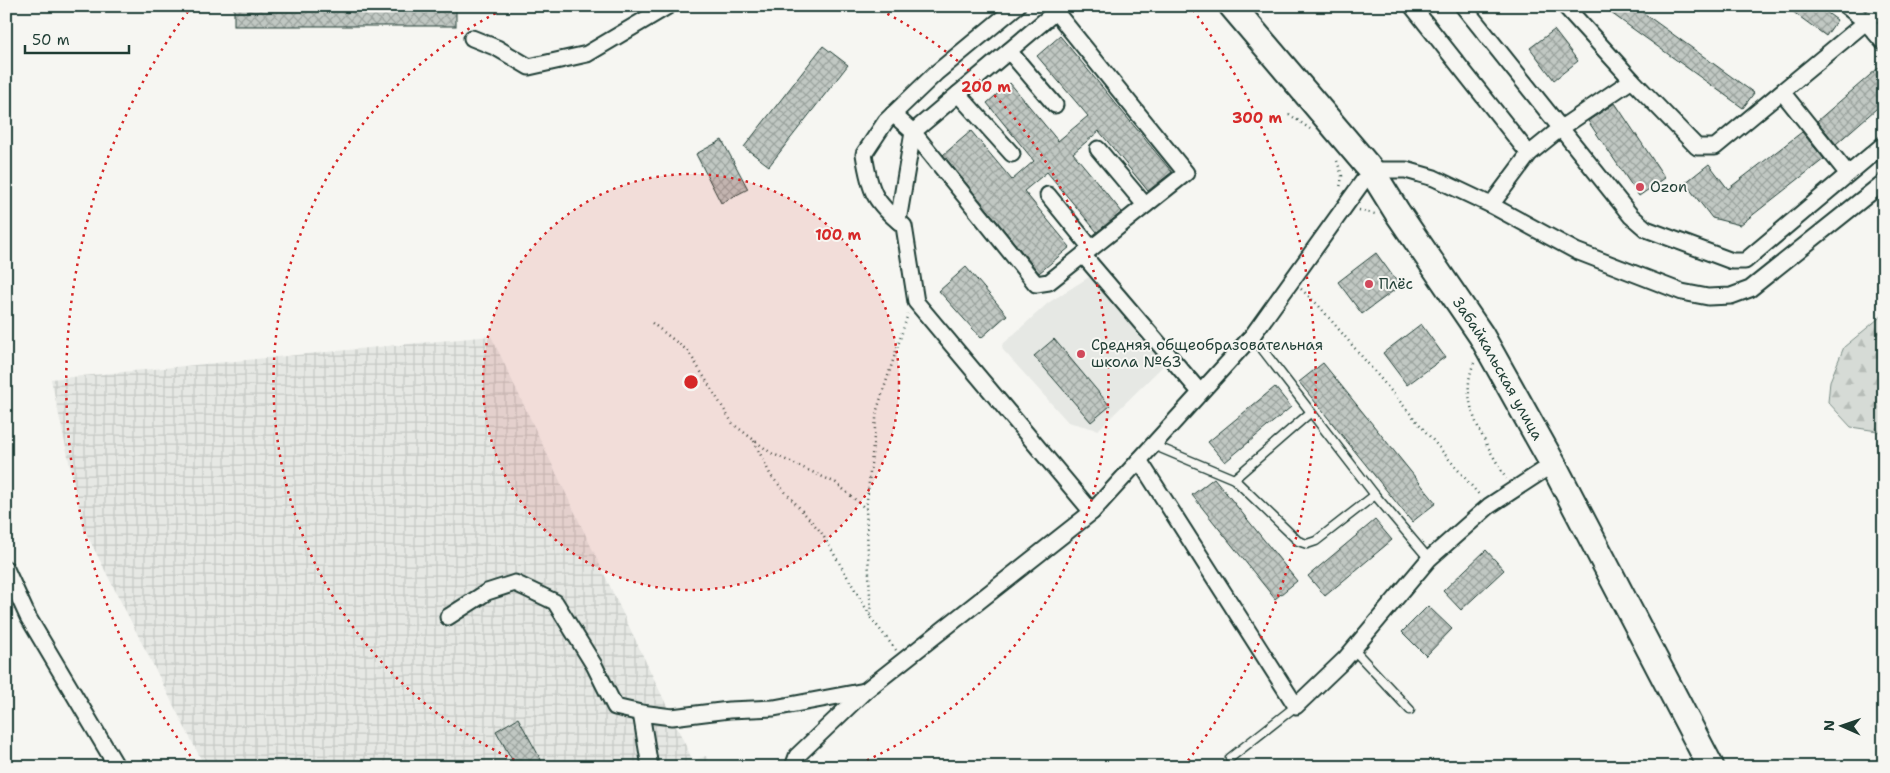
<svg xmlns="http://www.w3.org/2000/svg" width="1890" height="773" font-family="'Shantell Sans',sans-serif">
<defs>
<pattern id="industrial-grid" width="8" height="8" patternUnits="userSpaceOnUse" patternTransform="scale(1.25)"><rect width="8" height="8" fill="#e6e8e4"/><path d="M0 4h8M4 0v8" fill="none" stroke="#c5c8c4"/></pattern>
<pattern id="forest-firs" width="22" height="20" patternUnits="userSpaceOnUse" patternTransform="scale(1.25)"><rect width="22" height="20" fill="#d6dbd6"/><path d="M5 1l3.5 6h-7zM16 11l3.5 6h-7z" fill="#b7bdb8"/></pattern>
<pattern id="building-cross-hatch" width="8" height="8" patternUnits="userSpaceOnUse" patternTransform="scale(1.25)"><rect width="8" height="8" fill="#c1c8c3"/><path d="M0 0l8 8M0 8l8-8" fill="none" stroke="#9ca49f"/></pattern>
</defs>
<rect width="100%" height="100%" fill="#f6f6f2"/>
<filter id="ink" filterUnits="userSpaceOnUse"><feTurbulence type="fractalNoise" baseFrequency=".02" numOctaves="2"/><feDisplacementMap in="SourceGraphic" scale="10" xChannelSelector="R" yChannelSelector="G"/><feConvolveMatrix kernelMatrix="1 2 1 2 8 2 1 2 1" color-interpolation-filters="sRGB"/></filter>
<g filter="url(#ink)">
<!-- built -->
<path fill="#e6e8e4" d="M1089,277l75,88 -66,65 -30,-8 -65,-72 -1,-5 46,-42z"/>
<!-- industrial -->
<path fill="url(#industrial-grid)" d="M491,336l202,425 13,-5 5,11h-506l-121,-238 -33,-150z"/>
<!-- forest -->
<path fill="url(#forest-firs)" stroke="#7a8c85" d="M1884,314v118l-33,-5 -23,-25 2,-21 14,-34z"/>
<!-- building -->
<g fill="url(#building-cross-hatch)" stroke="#1f3d34">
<rect x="234" y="6" width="222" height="20"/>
<path d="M1616,6h18l120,87 -11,15 -132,-95z"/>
<path d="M1785,6h33l19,14 -11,16z"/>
<path d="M1554,30l24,31 -24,19 -24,-32z"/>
<path d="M1060,36l112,136 -24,19 -49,-60 -26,22 49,59 -25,20 -50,-60 -23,19 46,56 -31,26 -96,-118 28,-24 41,49 22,-19 -47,-58 23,-20 48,58 30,-25 -51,-60z"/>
<path d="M823,46l25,19 -79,101 -25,-19z"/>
<path d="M1884,63v39l-48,42 -19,-23z"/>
<path d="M1615,103l50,75 -26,18 -51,-75z"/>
<path d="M1802,132l22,27 -84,66 -28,-7 -27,-35 24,-19 19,25z"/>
<path d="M722,140l26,49 -27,14 -25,-49z"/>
<path d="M1376,253l24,33 -38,28 -24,-32z"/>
<path d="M966,267l41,48 -26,23 -42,-47z"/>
<path d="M1421,324l24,33 -38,28 -24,-32z"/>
<path d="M1054,339l56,67 -19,16 -57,-66z"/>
<path d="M1323,363l113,140 -24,19 -113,-140z"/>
<path d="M1275,387l16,20 -66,55 -17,-20z"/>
<path d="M1214,478l83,103 -22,18 -83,-104z"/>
<path d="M1375,520l17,20 -67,56 -17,-20z"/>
<path d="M1486,550l18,20 -43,40 -18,-19z"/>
<path d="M1428,606l24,23 -26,27 -24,-24z"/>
<path d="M518,718l27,49h-29l-20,-36z"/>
</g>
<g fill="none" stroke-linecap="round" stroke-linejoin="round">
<!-- service casing -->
<g stroke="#1f3d34" stroke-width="11">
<g id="service">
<path d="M1252,336l123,159"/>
<path d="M1153,445l81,34 64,62 9,3 9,-3 59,-46 54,64"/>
<path d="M1234,479l77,-67"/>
<path d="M1353,649l57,61"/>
<path d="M1230,758l66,-52"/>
</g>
</g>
<!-- minor casing -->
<g stroke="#1f3d34" stroke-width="19">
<g id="minor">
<path d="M1017,6l-81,67 -50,48 -22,33c6,38 10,48 40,72l12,76 176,210"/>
<path d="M1412,6l117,148"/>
<path d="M1463,6l168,210 15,13 86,32h13l139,-117"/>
<path d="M1846,6l20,16 18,21"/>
<path d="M472,38l25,10 32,19 58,-13 81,-48"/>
<path d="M1009,51l46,54"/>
<path d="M1632,80l65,67h18l169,-140"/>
<path d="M1782,92l66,82"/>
<path d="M958,94l54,60"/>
<path d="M893,114l20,18 123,152 13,-2 137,-109 -135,-167"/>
<path d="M1098,149l47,56"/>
<path d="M1048,195l43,53"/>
<path d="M1491,205l38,-51 32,-26 71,-48 -67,-74"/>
<path d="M898,221l15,-89 142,-120"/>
<path d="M1083,255l117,137"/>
<path d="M1139,460l157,246 49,-47 84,-100 60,-53 64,-42"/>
<path d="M6,569l22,48 89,150"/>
<path d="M448,617l39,-25 28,-9 40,19 39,63 21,42 26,6"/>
<path d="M650,767l-9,-54 31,4 57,-7 45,-2 91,-17"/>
<path d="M793,767l4,-11 68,-65 227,-179 160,-176 119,-166h35l28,8 57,27 85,46 106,41 26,5 23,-1 19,-7 134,-107"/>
</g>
</g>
<!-- primary casing -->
<g stroke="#1f3d34" stroke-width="29">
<g id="primary">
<path id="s1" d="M1232,6l139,164 26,42 84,123 72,129 158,303"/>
</g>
</g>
<!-- path -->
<g stroke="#1f3d34" stroke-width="2.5" stroke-dasharray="1 4" stroke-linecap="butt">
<path d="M1289,114l21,15"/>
<path d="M1337,161l5,15 -2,12"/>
<path d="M1359,210l16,4"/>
<path d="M1301,289l18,17 162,191"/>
<path d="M652,323l36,28 45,73 38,29 65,30 30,26"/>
<path d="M1474,363c-18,40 14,82 32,116"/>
<path d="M754,441l17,35 50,56 50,85"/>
<path d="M896,650l-25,-32 -5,-109 11,-99 31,-96"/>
</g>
<!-- service -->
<use href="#service" stroke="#f6f6f2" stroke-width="8"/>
<!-- minor -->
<use href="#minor" stroke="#f6f6f2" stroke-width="15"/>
<!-- primary -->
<use href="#primary" stroke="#f6f6f2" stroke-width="25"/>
</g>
</g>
<!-- distance rings -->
<circle cx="691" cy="382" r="208" fill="#d62828" fill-opacity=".12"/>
<g fill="none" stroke="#d62828" stroke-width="2.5" stroke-dasharray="2.5 5">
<circle cx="691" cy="382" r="208"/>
<path d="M528 766A417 417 0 0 1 508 7M874 7A417 417 0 0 1 854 766"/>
<path d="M195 762A625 625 0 0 1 189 10M1193 10A625 625 0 0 1 1187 762"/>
</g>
<!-- markers -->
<g fill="#d1495b" stroke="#f6f6f2" stroke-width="2">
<circle cx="1640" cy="187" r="5"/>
<circle cx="1369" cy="284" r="5"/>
<circle cx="1081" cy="354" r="5"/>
</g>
<g text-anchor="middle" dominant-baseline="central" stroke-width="4" stroke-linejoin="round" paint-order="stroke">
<!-- poi labels -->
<g font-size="15" fill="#1f3d34" stroke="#f6f6f2" text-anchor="start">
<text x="1650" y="187">Ozon</text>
<text x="1379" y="284">Плёс</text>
<text x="1091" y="345">Средняя общеобразовательная<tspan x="1091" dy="17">школа №63</tspan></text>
</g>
<!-- street labels -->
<g font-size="15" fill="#1f3d34" stroke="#f6f6f2">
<text stroke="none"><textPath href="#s1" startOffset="451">Забайкальская улица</textPath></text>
</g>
</g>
<circle cx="691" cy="382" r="8" fill="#d62828" stroke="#f6f6f2" stroke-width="2.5"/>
<g font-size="15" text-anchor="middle" font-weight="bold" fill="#d62828" stroke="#f6f6f2" stroke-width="4" stroke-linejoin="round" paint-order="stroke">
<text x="986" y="92">200 m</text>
<text x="1257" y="123">300 m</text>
<text x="838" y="240">100 m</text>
</g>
<!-- margin -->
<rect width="1890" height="773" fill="none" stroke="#f6f6f2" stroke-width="25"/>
<rect x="12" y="12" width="1865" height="748" fill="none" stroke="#1f3d34" stroke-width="2" filter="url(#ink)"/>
<!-- north arrow -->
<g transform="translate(1842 726) rotate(272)" stroke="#f6f6f2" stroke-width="4" paint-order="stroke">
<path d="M0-4L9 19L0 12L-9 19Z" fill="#1f3d34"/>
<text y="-8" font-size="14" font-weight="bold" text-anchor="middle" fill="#1f3d34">N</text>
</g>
<!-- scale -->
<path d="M25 45v8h104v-8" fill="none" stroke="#1f3d34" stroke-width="2.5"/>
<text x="32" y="45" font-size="15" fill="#1f3d34" stroke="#f6f6f2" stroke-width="4" paint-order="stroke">50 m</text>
</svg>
